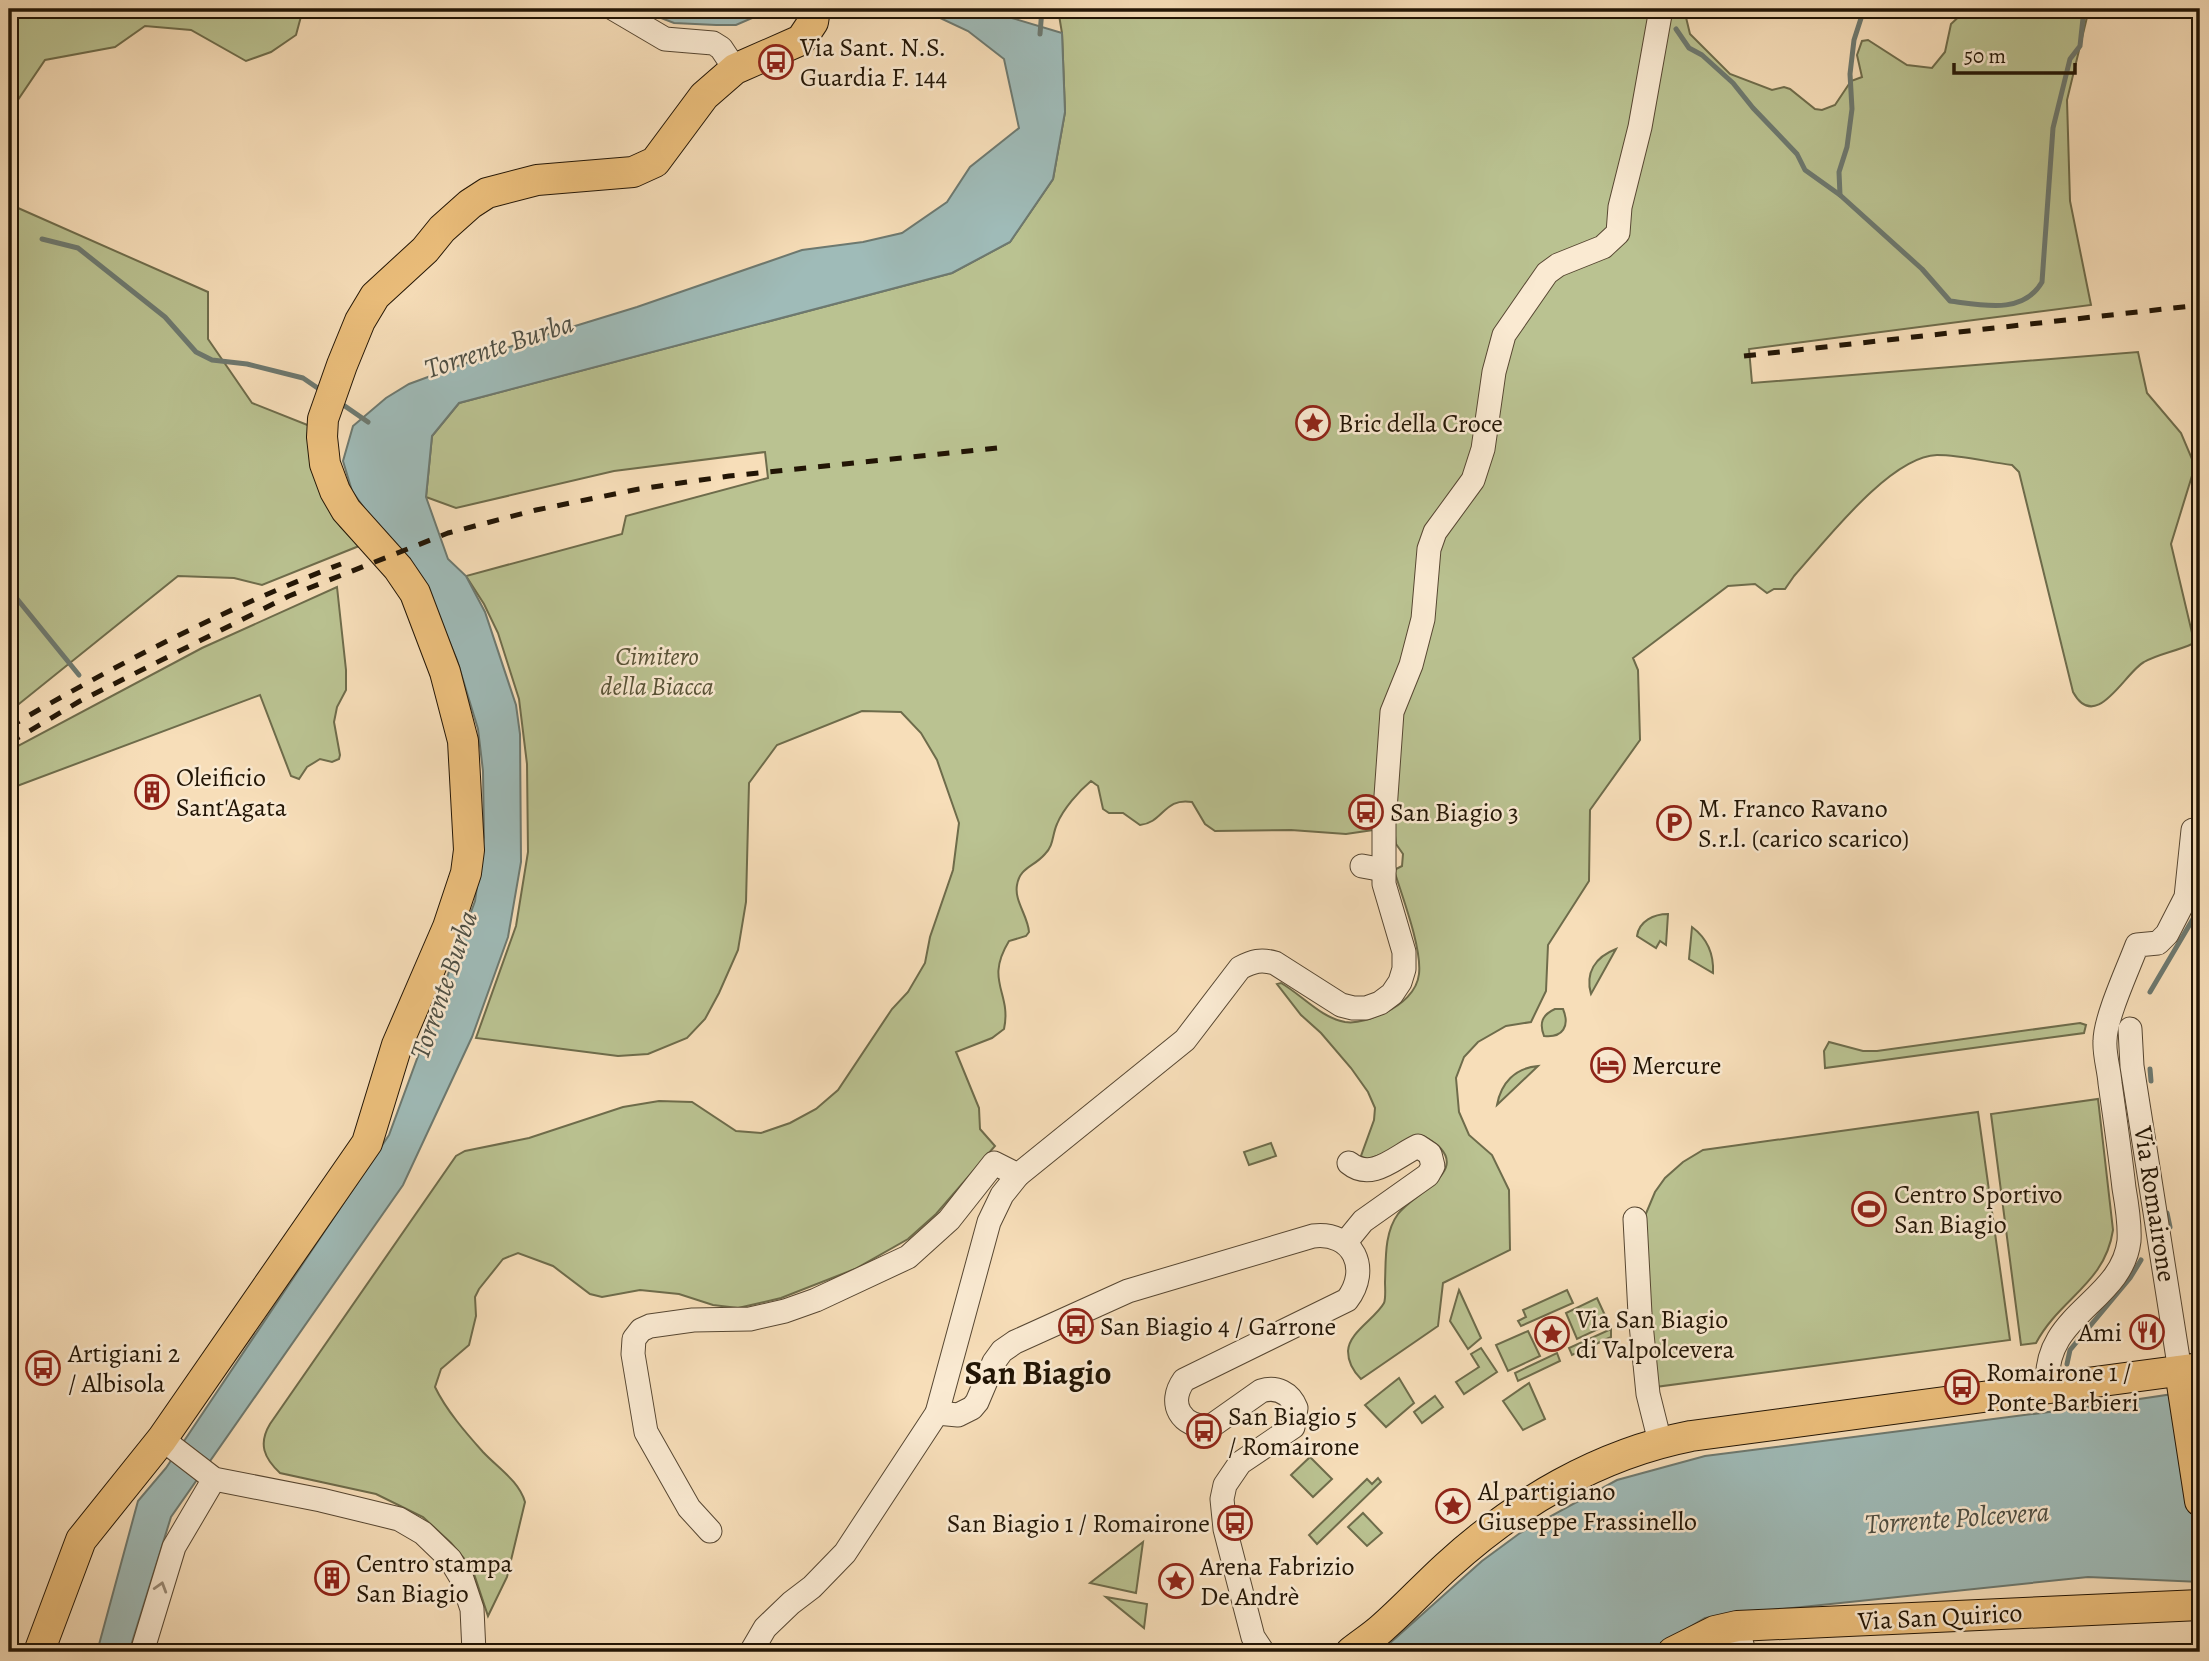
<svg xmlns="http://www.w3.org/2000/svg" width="2209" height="1661" font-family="Alegreya,serif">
<rect width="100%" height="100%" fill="#f7deb9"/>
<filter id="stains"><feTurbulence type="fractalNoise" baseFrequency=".00286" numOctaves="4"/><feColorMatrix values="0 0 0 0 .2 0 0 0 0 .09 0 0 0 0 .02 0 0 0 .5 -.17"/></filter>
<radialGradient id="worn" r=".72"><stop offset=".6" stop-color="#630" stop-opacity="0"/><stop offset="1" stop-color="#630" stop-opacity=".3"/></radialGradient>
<!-- green -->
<g fill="#bac291" stroke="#6e6c4b" stroke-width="2">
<path d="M9,9h294l-7,26 -25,17 -25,9 -55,-31 -46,-4 -30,21 -70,13 -36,53z"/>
<path d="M1058,9h626l6,25 40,40 42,16 12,-3 6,2 25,20 7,1 13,-5 16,-24 11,-4 -5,-22 5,-14 6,-1 39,25 25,3 13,-16 6,-28 15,-14 123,-1 -22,91 3,101 21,104 -342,44 3,34 386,-31 9,41 34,40 14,33 -24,78 22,93 -1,7c-15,7 -34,10 -48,18 -19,10 -48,72 -71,30l-54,-220 -7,-7c-24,-3 -51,-10 -75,-10 -47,1 -113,88 -143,121l-9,13h-11l-7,4 -12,-9 -27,2 -95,72 5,12 2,70 -50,70 -1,71 -41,64 -2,46 -15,31 -25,4 -28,16 -14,15 -8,21 3,34 10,23 23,20 17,35 1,60 -67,33 -5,43 -77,53c-8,-8 -13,-16 -13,-28 1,-19 27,-32 36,-48 2,-5 1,-15 1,-21 1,-22 -1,-49 13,-68 17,-23 84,-47 25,-78l-12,3 -15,10 -30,11 -5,-4 13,-36 1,-12 -7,-16 -17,-24 -30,-35 -20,-18 -24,-31 4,-1c21,12 40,35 64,39 14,2 27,-4 41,-10 15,-7 31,-20 33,-38 3,-26 -17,-78 -25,-104l8,-4 1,-12 -7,-10 -2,-17 -48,7 -55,-4 -76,1 -10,-7 -13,-22c-28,-5 -29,21 -52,23l-17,-12h-14l-6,-4 -5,-23 -7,-5c-12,10 -28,28 -34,43 -5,11 -3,21 -12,30 -11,13 -25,13 -28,31 -3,16 11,31 12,47l-3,4 -17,5c-25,41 3,51 -5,88l-12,9 -36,14 23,56 1,21 15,17 -59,68 -28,25 -53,30 -74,29 -43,10 -25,-3 -34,-11 -39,-4 -38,7 -12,-3 -37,-28 -35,-13 -15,6 -24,30 -4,8 1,19 -7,29 -28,24 -6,18c11,23 31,46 48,65 15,16 36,29 42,50l-18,75 -19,39 -16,-48 -21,-25 -28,-26 -47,-23 -96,-21c-16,-15 -22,-29 -10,-49l186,-268 9,-5 64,-13 94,-31 36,-6 33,1 44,29 25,2 29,-10 26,-14 22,-19 54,-81 16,-17 17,-29 5,-26 23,-67 6,-47 -22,-63 -16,-27 -20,-21 -39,-1 -85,34 -28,38 -3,119 -8,48 -19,43 -14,26 -18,19 -39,16 -30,2 -142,-18 40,-112 12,-74 -1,-88 -8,-65 -21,-66 -14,-29 -18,-28 156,-42 4,-18 142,-38 -3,-26 -151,19 -158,37 -30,-11 6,-61 27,-33 493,-130 58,-31 43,-63 12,-67 -3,-79z"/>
<path d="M9,204l199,88v47l44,64 58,23 5,46 25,54 19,20 -97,39 -28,-7 -56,-2 -169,136z"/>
<path d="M337,587l9,83v20l-9,17 -3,15 6,33 -1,4 -7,3 -12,-3 -13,8 -8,12 -8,-3 -31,-81 -251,94v-38l5,-3 188,-100z"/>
<path d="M1668,914l-2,31 -6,-4 -4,7 -19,-12c2,-15 17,-22 31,-22z"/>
<path d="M1692,927c16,12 22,27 21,46l-24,-14z"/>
<path d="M1616,949l-25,45c-6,-21 4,-37 25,-45z"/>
<path d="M1555,1009h8c7,17 0,29 -19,27 -5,-13 -2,-21 11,-27z"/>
<path d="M2080,1023l6,2 -2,8 -259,35 -1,-17 5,-9 34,9h14z"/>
<path d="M1538,1066l-41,39c4,-22 18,-37 41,-39z"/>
<path d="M2098,1099l15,131c-8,54 -53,68 -77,113l-15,2 -30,-231z"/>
<path d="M1978,1112l32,228 -355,47 -13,-164 13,-31 10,-14 18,-16 20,-12z"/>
<path d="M1271,1143l5,13 -27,9 -5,-13z"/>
<path d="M1459,1290l22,48 -13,11 -18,-28z"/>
<path d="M1567,1290l6,13 -52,23 -3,-5 8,-4 -3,-7z"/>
<path d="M1597,1298l12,26 -32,15 -11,-26z"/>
<path d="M1611,1329v8l-39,18 -3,-7z"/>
<path d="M1528,1331l12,25 -32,15 -12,-26z"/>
<path d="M1481,1348l16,24 -33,22 -8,-12 23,-15 -8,-13z"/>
<path d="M1557,1353l3,8 -42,20 -3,-8z"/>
<path d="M1399,1378l15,25 -28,24 -21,-22z"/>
<path d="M1529,1383l16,36 -22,11 -20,-29z"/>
<path d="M1435,1396l8,11 -21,16 -8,-11z"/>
<path d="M1310,1457l22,22 -19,18 -22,-22z"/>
<path d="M1378,1478l3,4 -64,62 -8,-9 58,-56 5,5z"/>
<path d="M1363,1513l19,20 -15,13 -19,-19z"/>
<path d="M1143,1542l-7,51 -46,-10z"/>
<path d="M1106,1597l41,7 -3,24z"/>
</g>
<!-- water -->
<g fill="#9fbbb8" stroke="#6d7970" stroke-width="2">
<path d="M638,9h135l-37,16h-20l-42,-2z"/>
<path d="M921,9h72l19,9 50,15 3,79 -12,67 -43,63 -58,31 -493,130 -27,33 -6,61 22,62 18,17 19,36 31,93 4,29 1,128 -13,75 -36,100 -69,148 -232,332 -42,135h-32l41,-151 28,-33 223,-333 86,-234 9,-64 -1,-66 -5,-42 -21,-69 -22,-52 -83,-117 -9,-30 10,-35 33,-28 23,-14 114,-42 114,-35 165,-57 61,-8 39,-9 45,-31 23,-35 49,-39 -15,-69 -36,-28z"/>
<path d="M2200,1390v192l-112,-5 -335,35 -48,6 -57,34h-268l102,-91 38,-28 97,-53 88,-24 367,-47z"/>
</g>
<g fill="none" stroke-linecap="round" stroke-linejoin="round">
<!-- stream -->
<g stroke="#6d7970" stroke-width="5">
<path d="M1864,9l-10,31 -4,34 2,35 -5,38 -8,25 1,23 82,74 28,32c32,4 73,14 92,-19l11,-154 17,-69 10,-13 4,-37"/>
<path d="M1676,29l13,19 13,7 31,28 20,25 44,46 8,16 35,25"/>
<path d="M1040,34l2,-25"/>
<path d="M42,239l36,9 87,69 31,35 16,8 35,4 56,14 19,13"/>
<path d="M339,402l29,20"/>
<path d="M9,589l70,86"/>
<path d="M2150,992l50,-85"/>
<path d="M2150,1069l1,12"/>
<path d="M2167,1213l3,14"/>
<path d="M2067,1364l3,-14 60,-72 11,-18"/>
</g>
<!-- minor casing -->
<g stroke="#574732" stroke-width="25">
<g id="minor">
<path d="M614,9l51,30 48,4 8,5 14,21"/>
<path d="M1362,866l22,4"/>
<path d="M2130,1029l2,37 48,305"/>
<path d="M1635,1219l5,95 8,80 12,48"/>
<path d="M1345,1243l18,-22 65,-46 5,-9 -3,-12 -12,-8c-22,10 -46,36 -69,17"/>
<path d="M2048,1388c-8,-73 74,-86 81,-147 1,-17 -2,-36 -5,-53 -4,-35 -9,-70 -14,-105 -1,-14 -6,-29 -5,-42 0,-23 23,-72 32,-96l21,-2 9,-9 19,-37 7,-67"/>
<path d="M937,1413l21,2 14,-7 5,-6 17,-40 8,-11 13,-9 113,-51 185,-55c40,-5 58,33 34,64l-163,80c-17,24 -3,47 26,47l51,-36c16,-5 29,2 35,17l-3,19 -53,36 -15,22 -3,14 3,30 28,108 10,15"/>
<path d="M162,1439l52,40 107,21 78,19 24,14 27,26 12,20 10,30 2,43"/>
<path d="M710,1531l-21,-23 -43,-76 -13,-78 1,-15 7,-9 9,-4 43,-6 57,-1 35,-8 31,-11 92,-43 41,-37 45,-57 24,12"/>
<path d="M1737,1626l7,26"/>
<path d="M142,1652l32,-105 40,-68"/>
<path d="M751,1652l14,-24 26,-25 21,-16 33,-34 92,-140 52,-191 13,-27 16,-20 167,-135 55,-72c13,-7 21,-9 35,-5l66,42 12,3h13l14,-5 12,-9 8,-12 4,-13v-17l-20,-68v-60l8,-112 19,-47 12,-46 6,-70 6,-17 38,-52 10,-31 11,-77 10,-37 43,-62 11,-8 45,-18 15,-14 2,-26 20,-80 21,-118"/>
</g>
</g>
<!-- major casing -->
<g stroke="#221505" stroke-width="32">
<g id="major">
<path d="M2180,1371l20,130"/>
<path d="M39,1652l42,-112 81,-101 205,-296 30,-98 51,-118 18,-54 3,-23 -6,-109 -18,-69 -30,-79 -17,-25 -52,-58 -11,-19 -10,-27 -3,-27 1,-18 19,-54 18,-44 15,-25 50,-46 17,-21 28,-25 17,-11 50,-13 96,-8 22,-10 49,-66 31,-27 66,-29 12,-18 2,-13"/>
<path d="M1351,1652c10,-8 21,-15 30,-23 23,-20 44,-43 66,-63 69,-63 152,-112 244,-130l509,-68"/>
<path d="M1673,1652l42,-21 22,-5 463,-21"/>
</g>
</g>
<!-- minor -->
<use href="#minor" stroke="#faead2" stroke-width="23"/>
<!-- major -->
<use href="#major" stroke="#ecbf7c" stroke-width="30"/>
<!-- rail -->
<g stroke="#221505" stroke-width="5" stroke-dasharray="12 12" stroke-linecap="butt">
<path d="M1744,356l456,-51"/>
<path d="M9,727c106,-62 217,-119 332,-163"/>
<path d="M9,743l71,-42 209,-105 159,-63 88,-23 103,-21 90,-13 268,-28"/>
</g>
</g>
<!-- one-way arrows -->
<defs><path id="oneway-chevron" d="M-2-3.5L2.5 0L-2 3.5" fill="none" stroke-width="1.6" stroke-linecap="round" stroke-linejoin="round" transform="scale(1.75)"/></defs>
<use stroke="#998a76" href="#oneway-chevron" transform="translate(161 1587) rotate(-73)"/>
<!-- icons -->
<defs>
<g id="bus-ring" transform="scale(1.75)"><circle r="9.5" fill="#faead2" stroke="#8f2418" stroke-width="1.5"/><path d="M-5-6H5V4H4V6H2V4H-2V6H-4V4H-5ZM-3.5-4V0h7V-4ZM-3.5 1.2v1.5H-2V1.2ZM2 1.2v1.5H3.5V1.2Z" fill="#8f2418"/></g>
<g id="sight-ring" transform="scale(1.75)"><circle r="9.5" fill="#faead2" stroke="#8f2418" stroke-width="1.5"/><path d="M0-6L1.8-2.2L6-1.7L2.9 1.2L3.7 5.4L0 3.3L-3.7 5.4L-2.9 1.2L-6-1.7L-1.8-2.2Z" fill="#8f2418"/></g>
<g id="building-ring" transform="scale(1.75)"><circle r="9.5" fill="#faead2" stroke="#8f2418" stroke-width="1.5"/><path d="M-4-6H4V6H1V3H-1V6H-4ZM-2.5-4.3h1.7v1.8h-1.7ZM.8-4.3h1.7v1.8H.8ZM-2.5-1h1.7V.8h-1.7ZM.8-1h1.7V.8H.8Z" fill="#8f2418"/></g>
<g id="parking-ring" transform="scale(1.75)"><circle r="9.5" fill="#faead2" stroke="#8f2418" stroke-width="1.5"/><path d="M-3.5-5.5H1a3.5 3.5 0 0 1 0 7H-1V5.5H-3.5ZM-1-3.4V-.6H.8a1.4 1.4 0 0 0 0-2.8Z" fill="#8f2418"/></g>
<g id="hotel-ring" transform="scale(1.75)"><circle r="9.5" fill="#faead2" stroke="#8f2418" stroke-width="1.5"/><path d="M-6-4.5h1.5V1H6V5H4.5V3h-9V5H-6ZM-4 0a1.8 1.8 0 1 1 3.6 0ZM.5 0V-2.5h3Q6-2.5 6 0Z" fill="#8f2418"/></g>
<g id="stadium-ring" transform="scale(1.75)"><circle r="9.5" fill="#faead2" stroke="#8f2418" stroke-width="1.5"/><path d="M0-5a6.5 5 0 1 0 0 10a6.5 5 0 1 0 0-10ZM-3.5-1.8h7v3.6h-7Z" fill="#8f2418"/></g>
<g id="restaurant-ring" transform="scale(1.75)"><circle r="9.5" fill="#faead2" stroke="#8f2418" stroke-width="1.5"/><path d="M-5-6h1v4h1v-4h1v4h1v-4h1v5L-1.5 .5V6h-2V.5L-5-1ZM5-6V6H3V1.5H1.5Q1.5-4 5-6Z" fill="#8f2418"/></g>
</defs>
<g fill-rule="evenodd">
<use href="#bus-ring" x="776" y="62"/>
<use href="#sight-ring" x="1313" y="423"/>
<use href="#building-ring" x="152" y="792"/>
<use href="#bus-ring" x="1366" y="812"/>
<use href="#parking-ring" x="1674" y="823"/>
<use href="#hotel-ring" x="1608" y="1065"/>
<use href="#stadium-ring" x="1869" y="1209"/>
<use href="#bus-ring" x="1076" y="1326"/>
<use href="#restaurant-ring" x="2147" y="1332"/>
<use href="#sight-ring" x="1552" y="1334"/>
<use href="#bus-ring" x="43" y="1368"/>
<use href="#bus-ring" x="1962" y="1387"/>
<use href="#bus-ring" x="1204" y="1431"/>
<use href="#sight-ring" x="1453" y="1506"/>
<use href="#bus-ring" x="1235" y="1523"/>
<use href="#building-ring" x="332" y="1578"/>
<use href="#sight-ring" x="1176" y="1581"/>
</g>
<g text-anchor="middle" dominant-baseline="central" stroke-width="5" stroke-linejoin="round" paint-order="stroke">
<!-- poi labels -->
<g font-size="26" fill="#221505" stroke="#faead2" text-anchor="start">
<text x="800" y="47">Via Sant. N.S.<tspan x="800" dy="30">Guardia F. 144</tspan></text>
<text x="1338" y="423">Bric della Croce</text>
<text x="176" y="777">Oleificio<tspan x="176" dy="30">Sant'Agata</tspan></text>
<text x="1698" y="808">M. Franco Ravano<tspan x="1698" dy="30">S.r.l. (carico scarico)</tspan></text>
<text x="1390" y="812">San Biagio 3</text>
<text x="1632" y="1065">Mercure</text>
<text x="1894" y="1194">Centro Sportivo<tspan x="1894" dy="30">San Biagio</tspan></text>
<text x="1576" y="1319">Via San Biagio<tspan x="1576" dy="30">di Valpolcevera</tspan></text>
<text x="1100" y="1326">San Biagio 4 / Garrone</text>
<text x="2122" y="1332" text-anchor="end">Ami</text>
<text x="68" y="1353">Artigiani 2<tspan x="68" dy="30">/ Albisola</tspan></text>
<text x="1986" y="1372">Romairone 1 /<tspan x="1986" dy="30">Ponte Barbieri</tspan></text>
<text x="1228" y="1416">San Biagio 5<tspan x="1228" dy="30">/ Romairone</tspan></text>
<text x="1478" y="1491">Al partigiano<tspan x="1478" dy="30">Giuseppe Frassinello</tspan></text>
<text x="1210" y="1523" text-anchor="end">San Biagio 1 / Romairone</text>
<text x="356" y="1563">Centro stampa<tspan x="356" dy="30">San Biagio</tspan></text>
<text x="1200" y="1566">Arena Fabrizio<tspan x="1200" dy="30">De Andrè</tspan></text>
</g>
<!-- park labels -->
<g font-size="26" font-style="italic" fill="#575236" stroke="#faead2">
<text x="657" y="656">Cimitero<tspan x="657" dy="30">della Biacca</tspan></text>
</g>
<!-- street labels -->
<g font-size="26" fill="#221505" stroke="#faead2">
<text transform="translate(2155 1204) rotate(81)">Via Romairone</text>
<text transform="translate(1940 1617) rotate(-3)">Via San Quirico</text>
</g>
<!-- water labels -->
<g font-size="28" font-style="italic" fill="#4e4f44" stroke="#faead2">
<text transform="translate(499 346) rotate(-18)">Torrente Burba</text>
<text transform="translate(444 985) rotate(-71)">Torrente Burba</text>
<text transform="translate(1957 1518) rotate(-4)">Torrente Polcevera</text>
</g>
<!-- district labels -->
<g font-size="33" font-weight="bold" fill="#221505" stroke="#faead2">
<text x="1038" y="1372">San Biagio</text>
</g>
</g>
<!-- margin -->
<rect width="2209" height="1661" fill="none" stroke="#f7deb9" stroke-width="35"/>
<rect x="10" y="10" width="2188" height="1640" fill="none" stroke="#221505" stroke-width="3.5"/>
<rect x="18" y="18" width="2174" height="1626" fill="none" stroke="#221505" stroke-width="2"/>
<!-- scale -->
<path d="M1954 63v10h121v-10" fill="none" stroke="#221505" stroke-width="3.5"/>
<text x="1964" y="63" font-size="21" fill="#221505" stroke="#faead2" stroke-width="5" paint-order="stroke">50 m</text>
<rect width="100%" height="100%" filter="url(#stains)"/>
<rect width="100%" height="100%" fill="url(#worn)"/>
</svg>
